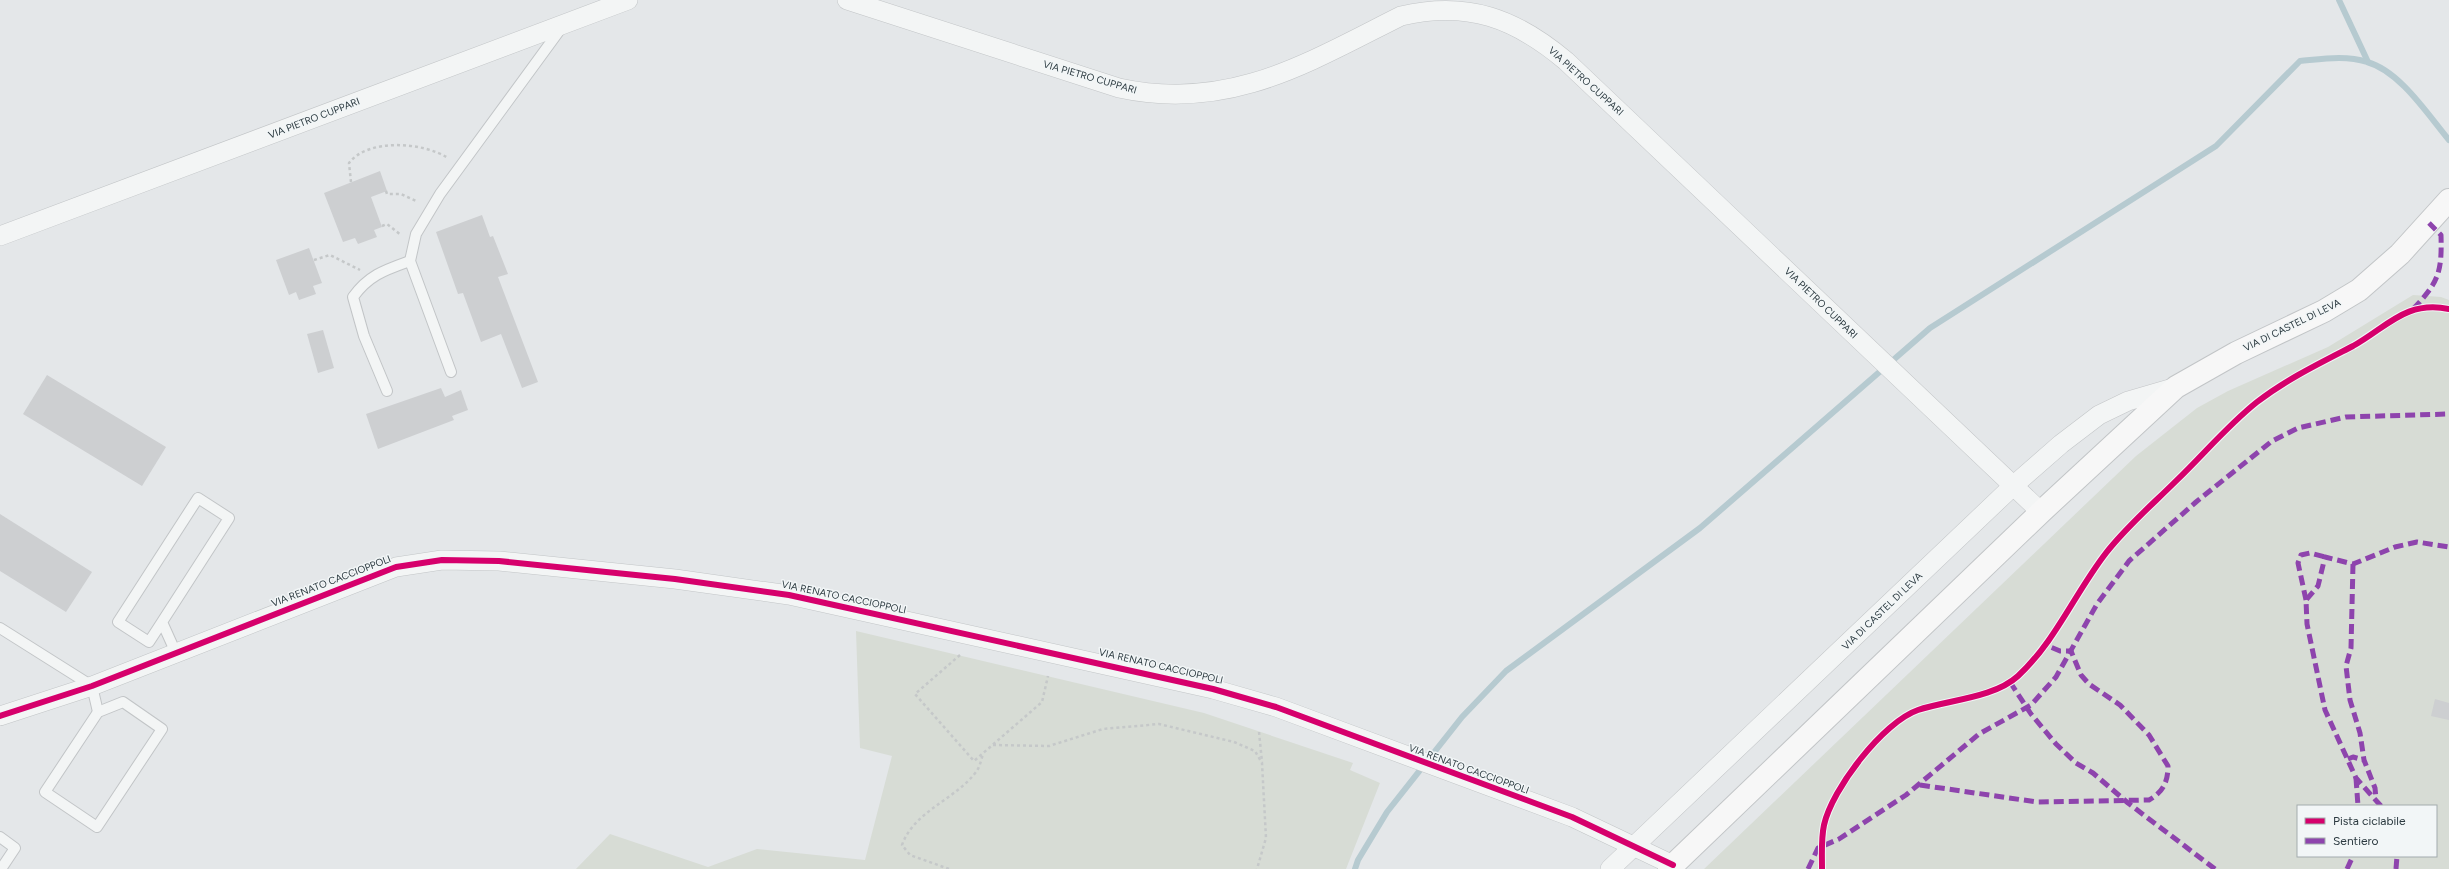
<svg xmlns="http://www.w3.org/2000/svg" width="2449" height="869" font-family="Figtree,sans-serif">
<rect width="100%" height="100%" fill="#e4e7e9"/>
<!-- green -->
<g fill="#d7dcd5" fill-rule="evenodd">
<path d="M2413,295l28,2 8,3v569h-745l432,-413 61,-48 31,-17 100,-44zM2298,806h138v50h-138z"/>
<path d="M856,631l348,82 149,50 -3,7 30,13 -34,86h-770l34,-35 98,33 49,-18 108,11 27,-104 -32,-8z"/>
</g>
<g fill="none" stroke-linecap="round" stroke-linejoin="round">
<!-- stream -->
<g stroke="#b6cad0" stroke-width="6">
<path d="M2339,0l29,62"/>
<path d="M1355,869l3,-9 29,-48 75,-95 44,-46 194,-143 230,-200 286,-182 84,-85c22,-2 46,-6 67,1 33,9 61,53 82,78"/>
</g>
</g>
<!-- building -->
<g fill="#cdcfd1">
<path d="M380,171l7,20 -16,6 11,30 -8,3 3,7 -19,7 -3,-6 -12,4 -19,-49z"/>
<path d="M482,215l8,22 3,-1 15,38 -10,3 40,105 -16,6 -21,-54 -20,8 -18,-49 -5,1 -22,-62z"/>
<path d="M309,248l13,35 -9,3 3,8 -17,6 -3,-8 -7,3 -13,-35z"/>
<path d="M323,330l11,38 -16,5 -11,-39z"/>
<path d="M47,375l119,72 -24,39 -119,-72z"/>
<path d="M441,388l4,9 16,-7 7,20 -16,6 2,4 -76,29 -12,-35z"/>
<path d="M0,514l92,58 -26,40 -66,-41z"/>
<path d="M2435,699l14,4v17l-18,-4z"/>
</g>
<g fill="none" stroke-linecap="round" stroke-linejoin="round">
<!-- lane casing -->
<g stroke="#c2c5c7" stroke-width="12">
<g id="lane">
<path d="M451,372l-41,-111 6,-27 24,-40 122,-167"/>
<path d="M387,391l-23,-55 -11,-39c16,-22 32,-27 57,-36"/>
<path d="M162,622l-13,20 -31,-20 80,-124 31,20 -67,104 14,31"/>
<path d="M0,628l92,58 6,26"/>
<path d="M123,702l39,27 -65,98 -52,-35 53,-80z"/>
<path d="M0,837l15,11 -14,21"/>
</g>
</g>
<!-- street casing -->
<g stroke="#c2c5c7" stroke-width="20">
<g id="street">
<path d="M847,0l272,88c110,24 188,-25 282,-72 67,-16 115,3 165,45l475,451"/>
<path d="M0,236l628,-236"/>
<path d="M0,716l92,-30 304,-119 46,-7 57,1 176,18 114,16 424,94 63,18 296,110 101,48"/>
<path d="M1610,869l403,-383 48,-42 38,-29 29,-14 48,-14"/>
</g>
</g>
<!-- secondary casing -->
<g stroke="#c2c5c7" stroke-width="24">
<path id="secondary" d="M1669,869l372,-357 135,-125 60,-34 88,-42 35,-21 41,-36 49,-54"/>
</g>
<!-- path -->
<g stroke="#c5c8c9" stroke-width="2.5" stroke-dasharray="3 3" stroke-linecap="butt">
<path d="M351,182l-2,-19c19,-25 74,-21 99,-5"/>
<path d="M386,191l1,3h14l17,8"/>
<path d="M382,226l5,-2 14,11"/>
<path d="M314,260l16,-5 30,15"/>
<path d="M960,655l-45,39 59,67 68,-59 6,-26"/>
<path d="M1259,732l3,30"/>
<path d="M993,745l56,1 54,-17 56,-5 75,18 21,9 7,12 4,75 -9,31"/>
<path d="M949,869l-39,-14 -8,-10c12,-34 54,-46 74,-73 4,-5 5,-12 7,-18"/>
</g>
<!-- lane -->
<use href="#lane" stroke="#f3f5f5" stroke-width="10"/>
<!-- street -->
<use href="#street" stroke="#f3f5f5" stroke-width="19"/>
<!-- secondary -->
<use href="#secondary" stroke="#f7f7f7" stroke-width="22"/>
<!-- quiet -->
<g stroke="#8e44ad" stroke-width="5" stroke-dasharray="10 5" stroke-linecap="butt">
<path d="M2413,309c26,-27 29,-37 28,-74l-12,-12"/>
<path d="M2353,564l-2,84 -5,18 4,34 10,33 4,27 11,28 1,11"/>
<path d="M2306,600l-8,-37 3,-8 9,-2 15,4"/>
<path d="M2010,682l21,32 25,30 20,19 17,10 35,30 87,66"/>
<path d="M2348,759l5,-2 11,3"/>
<path d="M2356,778l2,28"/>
<path d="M1920,785l117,17 112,-2c14,-8 19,-18 19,-34l-19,-31 -29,-30 -31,-21 -8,-9 -10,-24h-11l-14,-6"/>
<path d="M2381,806l-25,-28 -31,-68 -18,-86 -1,-24 12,-14 7,-29 28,7 42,-17 22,-5 32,5"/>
<path d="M1808,869l10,-21 21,-9 67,-44 73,-61 52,-29 25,-28 41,-73 32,-43 67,-59 76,-61 26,-13 48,-11 103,-3"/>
<path d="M2347,869l6,-13"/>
<path d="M2396,869l1,-13"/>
</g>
<!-- cycleway casing -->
<g stroke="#f2f6f7" stroke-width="8">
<g id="cycleway">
<path d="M0,716l92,-30 304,-119 46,-7 57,1 176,18 114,16 424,94 63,18 296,110 101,48"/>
<path d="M1822,869c0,-15 -1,-30 2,-44 8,-36 59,-103 94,-115 30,-10 76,-12 100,-34 37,-34 57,-83 88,-123 21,-27 47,-49 71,-73 27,-26 51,-55 80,-78 30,-23 63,-39 96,-56 34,-19 53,-46 96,-37"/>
</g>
</g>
<!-- cycleway -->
<use href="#cycleway" stroke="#d6006c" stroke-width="6"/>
</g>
<g text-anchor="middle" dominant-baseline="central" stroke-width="3" stroke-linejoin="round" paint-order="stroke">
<!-- street labels -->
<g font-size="10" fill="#2c3a40" stroke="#f2f6f7">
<text transform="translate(1090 77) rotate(16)">VIA PIETRO CUPPARI</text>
<text transform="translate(1586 81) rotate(42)">VIA PIETRO CUPPARI</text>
<text transform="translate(314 118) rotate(-21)">VIA PIETRO CUPPARI</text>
<text transform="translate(1821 303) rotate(44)">VIA PIETRO CUPPARI</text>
<text transform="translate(2292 325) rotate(-26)">VIA DI CASTEL DI LEVA</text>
<text transform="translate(331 581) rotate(-21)">VIA RENATO CACCIOPPOLI</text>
<text transform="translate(844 597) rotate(12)">VIA RENATO CACCIOPPOLI</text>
<text transform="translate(1882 611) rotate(-44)">VIA DI CASTEL DI LEVA</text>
<text transform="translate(1161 666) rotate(13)">VIA RENATO CACCIOPPOLI</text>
<text transform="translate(1469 769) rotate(20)">VIA RENATO CACCIOPPOLI</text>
</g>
</g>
<!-- legend -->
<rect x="2297" y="805" width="140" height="52" fill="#f2f6f7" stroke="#a3abae"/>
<rect x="2305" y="818" width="20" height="6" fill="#d6006c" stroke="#a3abae"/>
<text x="2333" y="825" font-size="12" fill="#2c3a40">Pista ciclabile</text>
<rect x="2305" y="838" width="20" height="6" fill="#8e44ad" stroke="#a3abae"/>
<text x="2333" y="845" font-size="12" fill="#2c3a40">Sentiero</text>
</svg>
